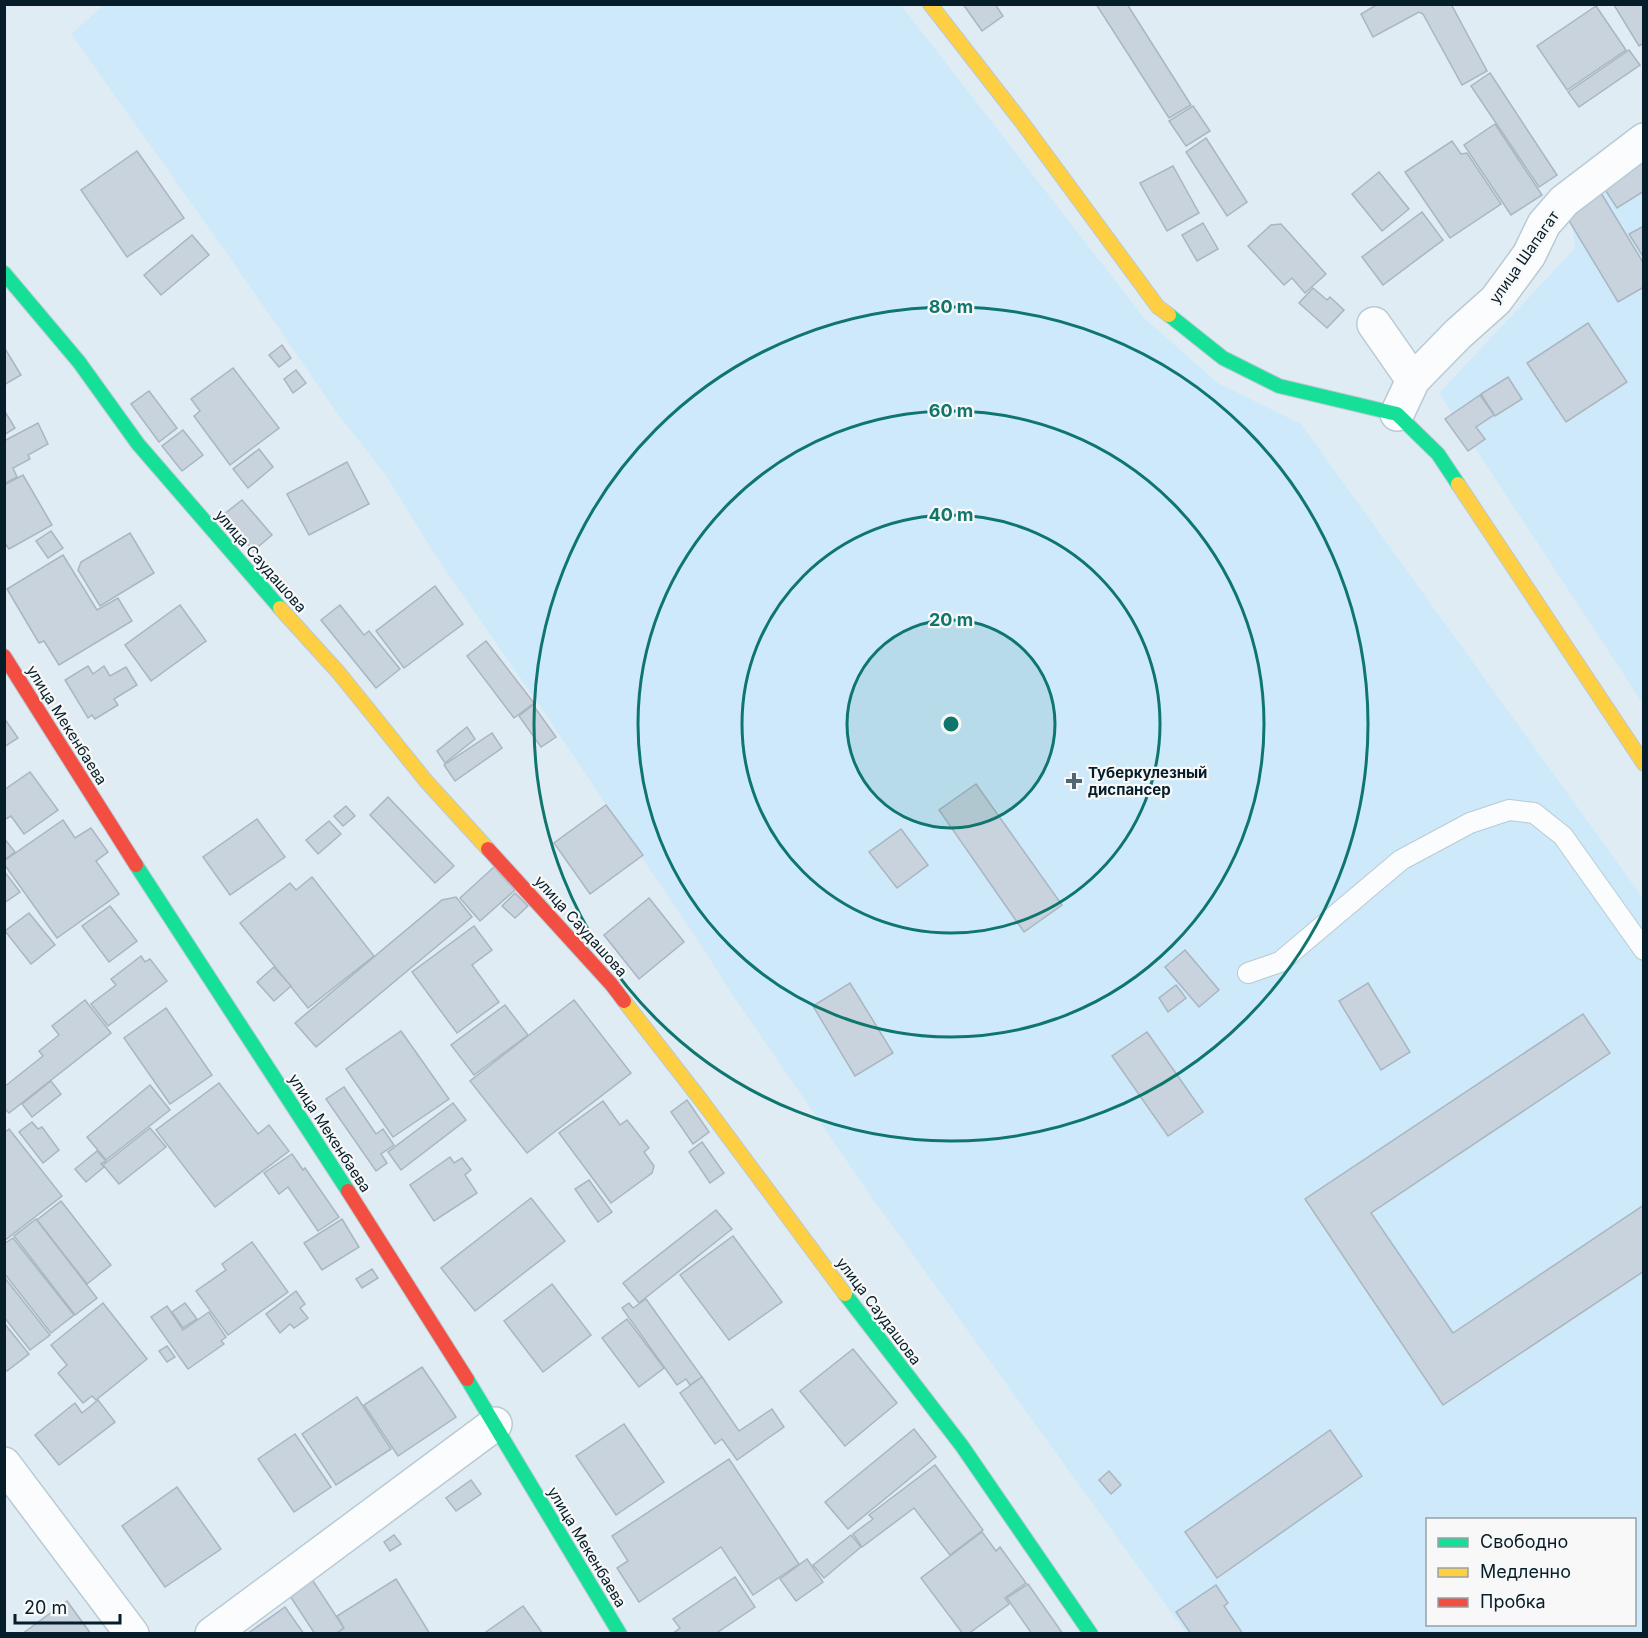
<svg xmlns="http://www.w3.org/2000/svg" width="1648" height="1638" font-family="Inter,sans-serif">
<rect width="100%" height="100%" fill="#dfecf4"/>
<!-- built -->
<g fill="#ceeafa" fill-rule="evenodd">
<path d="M105,4l796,1 243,313 74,65 83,41 342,474v735h-457l-311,-431 -141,-205 -30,-47 -169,-251 -98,-141 -52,-84 -48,-61 -111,-161 -155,-218zM1428,1520h206v104h-206z"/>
<path d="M1643,162v542l-204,-311 136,-145 -3,-33z"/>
</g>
<!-- building -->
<g fill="#c8d3de" stroke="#a9b6c1" stroke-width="1.5">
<path d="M963,4h32l8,12 -21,15z"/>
<path d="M1096,4h31l64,101 -22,13z"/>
<path d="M1378,4h73l36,67 -25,14 -39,-71 -4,-2 -46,25 -12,-23z"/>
<path d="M1644,4v39l-5,3 -25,-41z"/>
<path d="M1596,6l30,44 -59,40 -30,-44z"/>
<path d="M1629,50l11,15 -61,42 -11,-15z"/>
<path d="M1490,73l67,102 -18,12 -68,-101z"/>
<path d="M1193,106l17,25 -24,15 -17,-25z"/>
<path d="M1495,124l47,71 -31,20 -47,-70z"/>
<path d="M1206,138l41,64 -20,14 -41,-64z"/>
<path d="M1452,141l9,13 6,-1 34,51 -51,34 -45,-66z"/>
<path d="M137,151l47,67 -57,39 -46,-67z"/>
<path d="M1644,152v39l-27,17 -15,-23z"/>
<path d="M1173,166l26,47 -32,18 -27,-48z"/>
<path d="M1379,172l30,37 -27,22 -30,-37z"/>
<path d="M1601,193l43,71v23l-26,15 -53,-88z"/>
<path d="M1422,212l21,28 -60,45 -21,-28z"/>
<path d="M1203,223l15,26 -21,12 -15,-26z"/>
<path d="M1281,224l45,50 -21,19 -13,-15 -8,7 -36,-39 23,-21z"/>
<path d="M1644,226v32l-15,-24z"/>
<path d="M192,235l17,20 -48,40 -17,-20z"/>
<path d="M1313,288l14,12 3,-3 14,13 -17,18 -28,-25z"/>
<path d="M1588,323l39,59 -61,40 -39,-59z"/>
<path d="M282,345l9,13 -12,9 -10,-12z"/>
<path d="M4,347l17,28 -17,10z"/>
<path d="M233,368l46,60 -49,37 -36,-49 6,-5 -9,-12z"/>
<path d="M296,370l10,13 -13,10 -9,-14z"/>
<path d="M1508,377l14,22 -27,17 -14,-22z"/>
<path d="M149,391l28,37 -18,14 -28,-38z"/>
<path d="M1480,395l14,20 -18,12 9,12 -17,12 -23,-32z"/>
<path d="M4,410l11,18 -11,7z"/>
<path d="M38,423l10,21 -20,11 2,4 -17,9 4,9 -13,7v-43z"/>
<path d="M183,430l20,25 -21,16 -20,-25z"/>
<path d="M259,449l14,18 -25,21 -15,-19z"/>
<path d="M347,462l22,42 -60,31 -22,-41z"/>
<path d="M23,475l29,50 -43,24 -5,-7v-57z"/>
<path d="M242,500l30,35 -19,16 -30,-36z"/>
<path d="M51,531l12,17 -15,10 -12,-17z"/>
<path d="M130,533l24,40 -54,33 -22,-36 3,-8z"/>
<path d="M63,555l34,55 21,-12 14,23 -73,44 -15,-24 -5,2 -32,-54z"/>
<path d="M435,586l28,38 -59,44 -28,-37z"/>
<path d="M180,605l26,36 -55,40 -26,-36z"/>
<path d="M340,605l24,30 5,-4 31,38 -24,19 -55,-68z"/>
<path d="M486,641l48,62 -20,15 -47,-62z"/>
<path d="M88,666l5,8 11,-8 6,10 16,-9 11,18 -23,14 4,6 -23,14 -3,-4 -4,3 -23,-38z"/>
<path d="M533,705l23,32 -15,10 -22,-31z"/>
<path d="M4,718l14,20 -14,9z"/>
<path d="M467,727l8,12 -30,24 -8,-12z"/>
<path d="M492,733l10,15 -47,33 -11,-16z"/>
<path d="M30,772l28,38 -34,24 -13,-18 -7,4v-30z"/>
<path d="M976,784l86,121 -38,27 -85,-122z"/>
<path d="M388,797l66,69 -19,17 -65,-68z"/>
<path d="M606,805l37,50 -53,39 -36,-51z"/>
<path d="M346,806l9,10 -12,10 -9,-10z"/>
<path d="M257,819l28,38 -55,38 -27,-38z"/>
<path d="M63,820l12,18 16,-10 17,24 -12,9 23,33 -62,44 -53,-74v-3z"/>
<path d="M329,821l12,13 -23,20 -12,-14z"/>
<path d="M901,829l27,36 -31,23 -28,-36z"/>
<path d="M4,838l11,14 -11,8z"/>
<path d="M494,867l21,23 -35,31 -20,-23z"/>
<path d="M4,871l16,21 -16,11z"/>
<path d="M312,877l62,79 -66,52 -68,-85 50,-40 6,7z"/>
<path d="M515,893l13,13 -13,12 -13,-12z"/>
<path d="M456,897l16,20 -156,130 -21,-24 147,-123z"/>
<path d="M649,898l35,44 -45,37 -35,-44z"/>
<path d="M110,906l27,35 -28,21 -27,-36z"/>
<path d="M29,913l26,32 -24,19 -26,-33z"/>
<path d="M474,926l18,24 -20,15 27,37 -42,31 -45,-61z"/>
<path d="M1185,950l34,40 -20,17 -34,-40z"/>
<path d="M141,956l4,6 5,-3 17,22 -59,45 -17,-22 25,-19 -5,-6z"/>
<path d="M274,967l17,19 -17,15 -17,-19z"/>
<path d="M850,983l43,70 -38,23 -42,-70z"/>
<path d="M1368,983l42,69 -29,18 -42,-69z"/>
<path d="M1176,985l10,13 -18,14 -9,-14z"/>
<path d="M85,1000l26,33 -102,80 -5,-5v-21l39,-31 -4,-5 20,-16 -7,-9z"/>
<path d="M574,1000l57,73 -104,80 -57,-72z"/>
<path d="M505,1005l23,30 -54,40 -23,-30z"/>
<path d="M166,1008l46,67 -42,29 -46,-66z"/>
<path d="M1583,1014l27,39 -239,160 82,120 191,-128v66l-201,134 -138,-206z"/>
<path d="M401,1031l48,68 -56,38 -47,-68z"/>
<path d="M1147,1032l56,80 -35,24 -56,-80z"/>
<path d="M51,1081l10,13 -29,23 -10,-13z"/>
<path d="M219,1083l39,51 11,-9 20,26 -74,56 -59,-77z"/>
<path d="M150,1085l20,25 -64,50 -19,-23z"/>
<path d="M344,1087l32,47 7,-5 11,16 -13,9 6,9 -11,8 -50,-72z"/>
<path d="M687,1100l22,32 -16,12 -22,-32z"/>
<path d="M603,1101l17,24 7,-5 22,28 -5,4 10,14 -2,7 -41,30 -52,-70z"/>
<path d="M453,1103l13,17 -65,50 -13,-18z"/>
<path d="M32,1122l6,7 4,-2 17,23 -16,13 -24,-31z"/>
<path d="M150,1128l16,19 -47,37 -16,-19z"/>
<path d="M9,1129l53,67 -58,45v-108z"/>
<path d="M702,1142l22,31 -14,10 -21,-31z"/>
<path d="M97,1151l9,10 -5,3 3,3 -18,15 -11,-13z"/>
<path d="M292,1154l11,16 2,-2 34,49 -21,14 -30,-44 -9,7 -15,-21z"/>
<path d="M450,1157l4,6 8,-5 9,12 -6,5 12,18 -43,28 -24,-36z"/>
<path d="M589,1180l23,32 -14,10 -23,-33z"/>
<path d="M531,1198l34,43 -90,70 -34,-43z"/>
<path d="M61,1201l50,64 -24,19 -50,-64z"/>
<path d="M716,1210l16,19 -93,74 -16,-20z"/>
<path d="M36,1219l61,79 -22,17 -61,-79z"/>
<path d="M342,1219l17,28 -37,23 -18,-27z"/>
<path d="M733,1236l49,66 -53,38 -49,-65z"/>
<path d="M13,1238l61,77 -23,18 -47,-60v-29z"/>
<path d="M252,1242l36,50 -60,43 -32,-44 30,-21 -4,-6z"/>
<path d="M372,1269l6,9 -16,10 -6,-9z"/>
<path d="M4,1277l46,58 -20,15 -26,-33z"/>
<path d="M552,1284l39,51 -48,37 -39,-51z"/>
<path d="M296,1291l9,13 -5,4 8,10 -14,10 -4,-4 -10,9 -14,-19z"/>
<path d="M646,1299l56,78 -12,8 -4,-6 -9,6 -55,-77 7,-5 4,5z"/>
<path d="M103,1303l44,56 -51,41 -4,-4 -9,7 -25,-30 9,-8 -16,-20z"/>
<path d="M185,1303l12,16 -14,9 -11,-16z"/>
<path d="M167,1306l16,24 26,-18 17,25 -5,4 3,3 -36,25 -37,-52z"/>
<path d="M627,1319l37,49 -25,19 -37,-49z"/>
<path d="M4,1323l25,31 -22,17 -3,-3z"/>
<path d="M167,1346l8,11 -8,5 -8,-11z"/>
<path d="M853,1349l44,54 -52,43 -45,-55z"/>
<path d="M422,1367l34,50 -58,39 -34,-51z"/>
<path d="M702,1377l37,54 33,-22 12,18 -47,33 -15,-21 -7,5 -35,-51z"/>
<path d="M357,1397l34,52 -55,36 -34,-51z"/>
<path d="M98,1400l17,22 -56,43 -24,-30 40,-32 7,10z"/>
<path d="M624,1424l40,58 -48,33 -40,-59z"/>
<path d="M914,1429l22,28 -88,72 -23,-27z"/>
<path d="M1330,1430l32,46 -145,102 -32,-46z"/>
<path d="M295,1434l36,53 -37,25 -36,-53z"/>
<path d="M729,1459l70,105 -46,31 -32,-48 -82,55 -22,-34 11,-7 -16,-25z"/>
<path d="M935,1465l48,65 -33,25 -36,-47 -52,39 -9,-13 20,-15 -4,-4z"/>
<path d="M1109,1471l12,14 -10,9 -12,-14z"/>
<path d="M471,1480l10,14 -25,17 -10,-13z"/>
<path d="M177,1487l44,62 -56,38 -43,-61z"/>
<path d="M982,1532l14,19 4,-4 26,36 -21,15 4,6 -41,30h-5l-42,-56z"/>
<path d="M394,1535l7,9 -11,7 -6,-9z"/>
<path d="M851,1535l10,12 -37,31 -11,-13z"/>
<path d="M807,1559l16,23 -27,19 -16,-22z"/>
<path d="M735,1577l20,30 -40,27h-43l8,-6 -7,-9z"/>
<path d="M311,1578l33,50 -9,6h-20l-27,-41z"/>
<path d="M396,1579l34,55h-94l8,-6 -7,-12z"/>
<path d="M1028,1584l35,50h-31l-25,-36z"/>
<path d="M1216,1585l12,18 -4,3 19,28h-52l-15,-22z"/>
<path d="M67,1601l24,33h-69z"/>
<path d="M523,1606l20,28h-56l-1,-2z"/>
<path d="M285,1607l19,27h-57z"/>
</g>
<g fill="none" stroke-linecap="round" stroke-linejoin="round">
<!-- lane casing -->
<g stroke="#b9cad4" stroke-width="22">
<path id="lane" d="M1248,973l32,-11 121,-102 69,-37 39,-13 25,3 29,23 81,114"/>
</g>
<!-- street casing -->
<g stroke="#b9cad4" stroke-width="36">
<g id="street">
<path d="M1374,324l39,56"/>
<path d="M1397,414l16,-34 45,-46 38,-34 33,-45 15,-31 20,-23 80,-61"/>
<path d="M4,1464l128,170"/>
<path d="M212,1634l283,-210"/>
</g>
</g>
<!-- fast casing -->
<g stroke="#b9cad4" stroke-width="16">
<g id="fast">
<path d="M4,273l75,89 59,82 142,164"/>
<path d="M1169,315l54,43 56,28 118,28 41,40 20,30"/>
<path d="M136,865l212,326"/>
<path d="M845,1294l117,152 129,188"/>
<path d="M467,1379l153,255"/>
</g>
</g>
<!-- slow casing -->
<g stroke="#b9cad4" stroke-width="16">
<g id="slow">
<path d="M930,4l91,117 137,186 11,8"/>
<path d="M1458,484l186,280"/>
<path d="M280,608l59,65 87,108 62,68"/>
<path d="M624,1001l77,99 144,194"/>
</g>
</g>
<!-- jam casing -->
<g stroke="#b9cad4" stroke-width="16">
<g id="jam">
<path d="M4,656l132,209"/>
<path d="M488,849l123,135 13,17"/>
<path d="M348,1191l119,188"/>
</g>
</g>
<!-- lane -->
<use href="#lane" stroke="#fafcfd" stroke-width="20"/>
<!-- street -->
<use href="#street" stroke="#fafcfd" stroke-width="33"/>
<!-- fast -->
<use href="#fast" stroke="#16e098" stroke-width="14"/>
<!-- slow -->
<use href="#slow" stroke="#ffcf43" stroke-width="14"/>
<!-- jam -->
<use href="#jam" stroke="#f24e42" stroke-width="14"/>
</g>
<!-- distance rings -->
<circle cx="951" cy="724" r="104" fill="#0f766e" fill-opacity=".12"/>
<g fill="none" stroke="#0f766e" stroke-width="3">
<circle cx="951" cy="724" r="104"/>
<circle cx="951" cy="724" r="209"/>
<circle cx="951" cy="724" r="313"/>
<circle cx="951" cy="724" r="417"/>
</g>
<!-- markers -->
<path fill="#516671" stroke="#f8f8f8" stroke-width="2" d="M1071 772h6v6h6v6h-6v6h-6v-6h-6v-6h6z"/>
<g text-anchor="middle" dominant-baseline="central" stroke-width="4.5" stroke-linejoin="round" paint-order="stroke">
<!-- street labels -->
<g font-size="15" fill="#051e2a" stroke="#f8f8f8">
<text transform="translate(1524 257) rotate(-55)">улица Шапагат</text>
<text transform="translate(261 561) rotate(49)">улица Саудашова</text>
<text transform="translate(67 725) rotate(58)">улица Мекенбаева</text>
<text transform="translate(581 926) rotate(48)">улица Саудашова</text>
<text transform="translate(330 1133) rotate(57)">улица Мекенбаева</text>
<text transform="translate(879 1311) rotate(53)">улица Саудашова</text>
<text transform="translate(587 1547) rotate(59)">улица Мекенбаева</text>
</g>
<!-- poi labels -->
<g font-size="15" font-weight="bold" fill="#051e2a" stroke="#f8f8f8" text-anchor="start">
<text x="1088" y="772">Туберкулезный<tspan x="1088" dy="17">диспансер</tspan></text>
</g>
</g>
<circle cx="951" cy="724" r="9" fill="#0f766e" stroke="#f8f8f8" stroke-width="3"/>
<g font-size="18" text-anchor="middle" font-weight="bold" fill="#0f766e" stroke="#f8f8f8" stroke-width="4.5" stroke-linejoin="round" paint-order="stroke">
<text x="951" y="313">80 m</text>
<text x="951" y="417">60 m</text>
<text x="951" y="521">40 m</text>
<text x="951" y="626">20 m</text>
</g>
<!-- border -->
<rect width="1648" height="1638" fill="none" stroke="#051e2a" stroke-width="12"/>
<!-- legend -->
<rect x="1426" y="1518" width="210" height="108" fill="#f8f8f8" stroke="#97a1a6" stroke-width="1.5"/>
<rect x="1438" y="1538" width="30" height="9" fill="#16e098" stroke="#97a1a6" stroke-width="1.5"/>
<text x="1480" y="1548" font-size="18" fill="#051e2a">Свободно</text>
<rect x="1438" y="1568" width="30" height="9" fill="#ffcf43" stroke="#97a1a6" stroke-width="1.5"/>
<text x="1480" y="1578" font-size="18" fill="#051e2a">Медленно</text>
<rect x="1438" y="1598" width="30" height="9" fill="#f24e42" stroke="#97a1a6" stroke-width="1.5"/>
<text x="1480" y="1608" font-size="18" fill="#051e2a">Пробка</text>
<!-- scale -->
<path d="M15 1614v9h105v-9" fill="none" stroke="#051e2a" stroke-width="3"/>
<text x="24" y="1614" font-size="18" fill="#051e2a" stroke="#f8f8f8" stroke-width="4.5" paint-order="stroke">20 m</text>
</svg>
